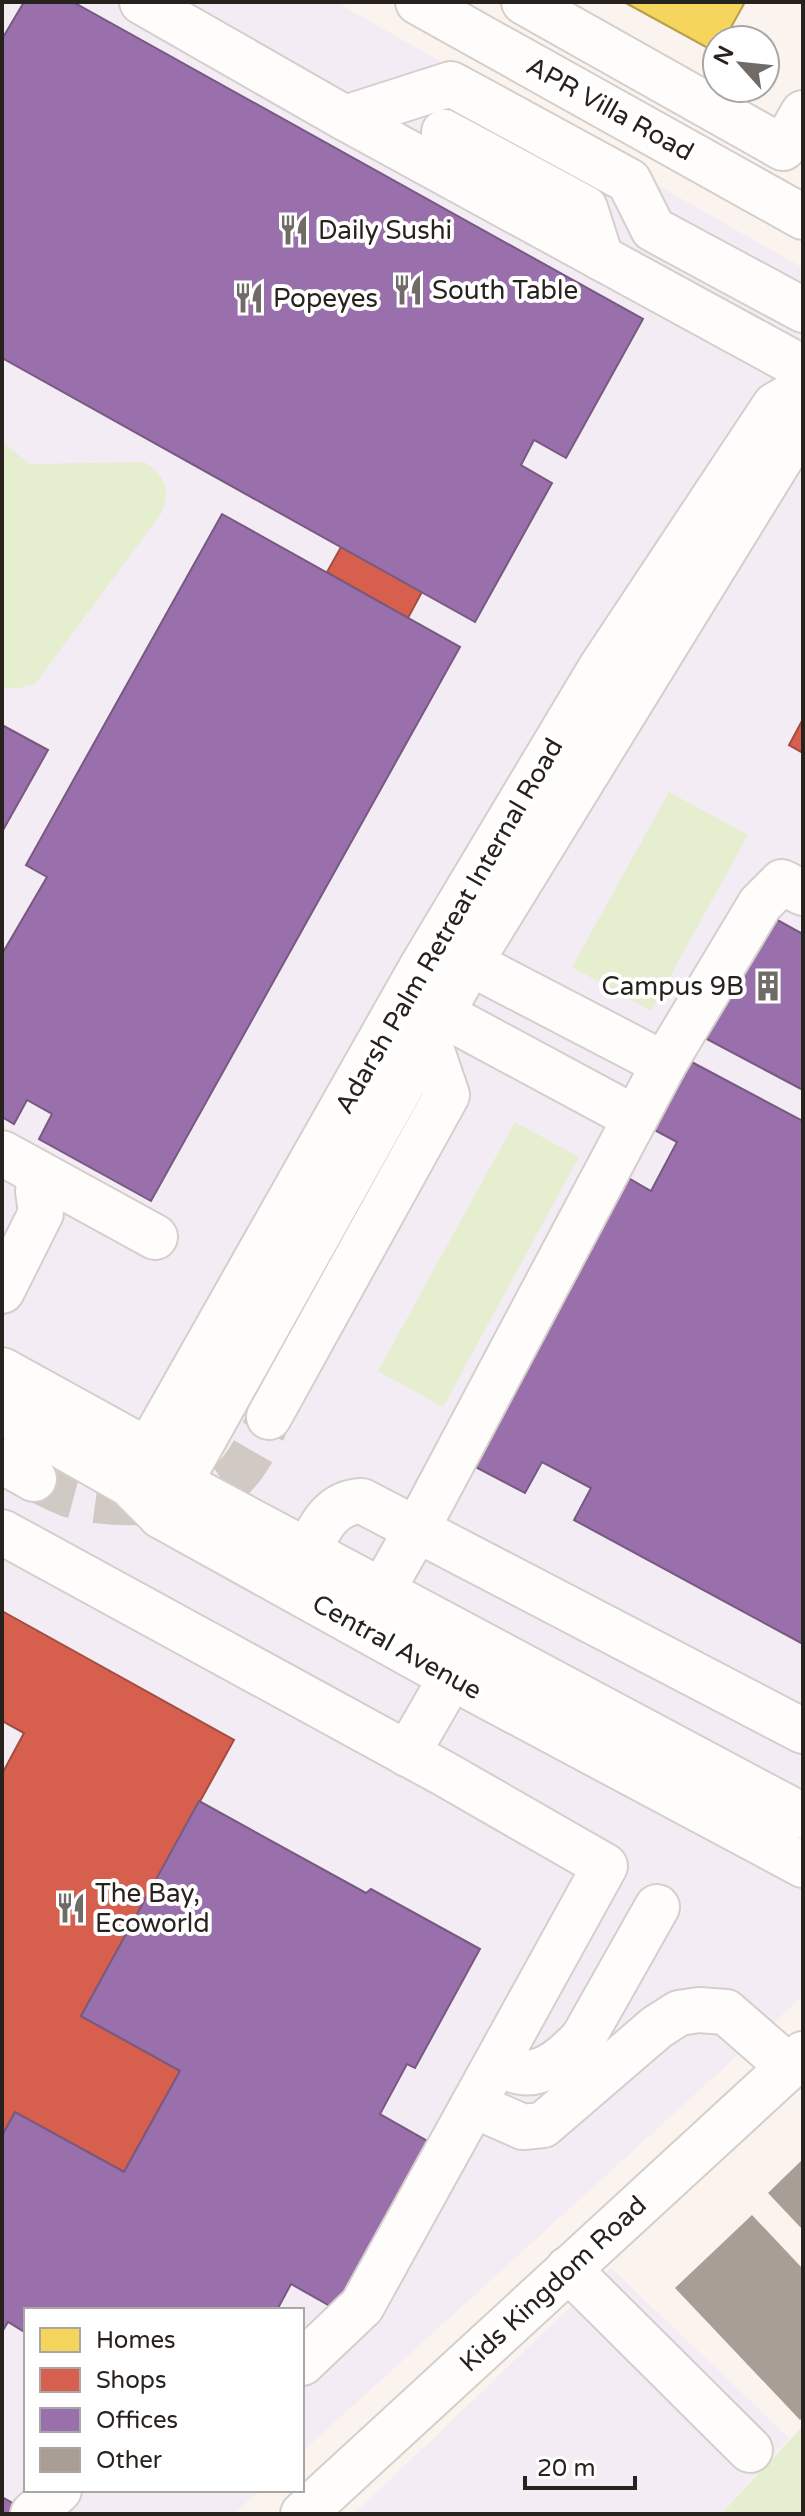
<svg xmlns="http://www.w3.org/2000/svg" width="805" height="2516" font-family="'Varela Round',sans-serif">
<rect width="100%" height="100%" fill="#faf3ee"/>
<!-- commercial -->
<g fill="#f4ecf5">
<path d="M2,2h334l467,266v1728l-501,456v-142h-276v180h234l-26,24h-232z"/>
<path d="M611,2268l178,170 -68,76h-367z"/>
</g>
<!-- green -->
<g fill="#e6eed0">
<path d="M2,442l28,22 114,-2c22,13 27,29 17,52l-126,170 -16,4h-17z"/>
<path d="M669,792l79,43 -97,176 -79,-44z"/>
<path d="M515,1122l64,35 -136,250 -65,-36z"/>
<path d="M803,2426v88h-82z"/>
</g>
<!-- homes -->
<path fill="#f6d55c" stroke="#b89f49" stroke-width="2" d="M624,2h121l-21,38h-7v13z"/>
<!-- shops -->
<g fill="#d6604d" stroke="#a24d3f" stroke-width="2">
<path d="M341,547l81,45 -14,26 -81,-46z"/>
<path d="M803,719v34l-14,-8z"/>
<path d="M2,1611l232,129 -153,276 99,55 -56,101 -109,-60 -13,24v-362l22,-41 -22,-12z"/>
</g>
<!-- offices -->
<g fill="#9970ab" stroke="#775981" stroke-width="2">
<path d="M24,2h49l570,317 -77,139 -32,-18 -13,25 31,18 -77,139 -473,-264v-319z"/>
<path d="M222,514l238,133 -309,554 -112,-62 13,-25 -25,-14 -13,24 -12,-7v-163l45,-77 -21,-12z"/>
<path d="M2,725l46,25 -46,82z"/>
<path d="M770,916l33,18v156l-98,-52z"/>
<path d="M686,1059l117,62v523l-229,-124 17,-32 -49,-26 -17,31 -57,-30 155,-288 28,16 26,-49 -28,-15z"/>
<path d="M199,1801l167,92 5,-4 109,60 -65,119 -8,-4 -27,50 56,32 -92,168 -53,-30 -14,26h-251v23l-18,-11 -6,10v-196l13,-24 109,60 56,-101 -99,-55z"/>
<path d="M2,2497l23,13 -2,4h-21z"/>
</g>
<!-- building -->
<g fill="#a89e95">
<path d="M803,2159v71l-35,-37z"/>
<path d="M752,2215l51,54v148l-3,3 -125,-132z"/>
</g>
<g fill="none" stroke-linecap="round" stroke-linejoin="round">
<!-- minor-tunnel -->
<path stroke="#d0c9c4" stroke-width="44" stroke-dasharray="44 22" stroke-linecap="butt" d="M34,1479c11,5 23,12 34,16 40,13 115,11 153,-8 22,-11 40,-48 48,-70"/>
<!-- minor casing -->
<g stroke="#d5cfcb" stroke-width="48">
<g id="minor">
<path d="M142,2l203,116 458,250"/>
<path d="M418,2l385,215"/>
<path d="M524,2l259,146 20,-35"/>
<path d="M345,118l106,-34 178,97 24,48 150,81"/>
<path d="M444,132l141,76 16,50"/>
<path d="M470,963l194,101"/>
<path d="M442,1014l193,104"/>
<path d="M2,1153l153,84"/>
<path d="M2,1291l39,-78 -3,-22 7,-14"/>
<path d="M2,1370l145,80 31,32 625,334"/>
<path d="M2,1412l127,72 32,32 292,162 350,187"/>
<path d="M269,1417l178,-322 -19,-56"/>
<path d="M2,1461l32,18"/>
<path d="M129,1484l292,-516 179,-299 175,-264 24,-14"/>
<path d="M161,1516l309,-553 333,-541"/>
<path d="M2,1532l441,241 162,93 -243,440 -60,57"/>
<path d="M308,1551c12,-25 24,-49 54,-50l441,230"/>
<path d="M382,1591l35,-62 247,-465 96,-160 22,-22 21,11"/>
<path d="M407,1754l59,-102"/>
<path d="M496,2064c8,2 17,7 25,8 25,4 47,-18 62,-34l74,-131"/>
<path d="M473,2105l50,22 20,-2 114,-98 22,-14 20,-3 27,2 63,55"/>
<path d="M568,2269l182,181"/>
<path d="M33,2514l26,-24"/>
<path d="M303,2514l500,-460"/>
</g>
</g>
<!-- minor -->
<use href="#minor" stroke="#fefdfc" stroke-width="44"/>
</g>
<!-- icons -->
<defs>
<g id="restaurant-bare" transform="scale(2.4)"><path d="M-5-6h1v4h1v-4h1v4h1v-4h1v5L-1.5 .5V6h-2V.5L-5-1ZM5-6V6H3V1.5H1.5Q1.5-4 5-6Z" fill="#716b67" stroke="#fff" stroke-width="2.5" paint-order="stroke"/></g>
<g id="building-bare" transform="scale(2.4)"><path d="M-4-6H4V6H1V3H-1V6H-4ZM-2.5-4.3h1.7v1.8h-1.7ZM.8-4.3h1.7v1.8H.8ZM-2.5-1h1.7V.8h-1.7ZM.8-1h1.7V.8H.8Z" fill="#716b67" stroke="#fff" stroke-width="2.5" paint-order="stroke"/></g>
</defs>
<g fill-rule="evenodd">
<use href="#restaurant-bare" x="294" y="230"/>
<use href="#restaurant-bare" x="408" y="290"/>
<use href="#restaurant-bare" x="249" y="298"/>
<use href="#building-bare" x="768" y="986"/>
<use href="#restaurant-bare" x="71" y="1908"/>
</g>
<g text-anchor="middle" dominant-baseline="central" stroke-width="8" stroke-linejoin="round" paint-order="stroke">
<!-- street labels -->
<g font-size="26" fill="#27221e" stroke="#fff">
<text transform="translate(610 109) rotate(29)">APR Villa Road</text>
<text transform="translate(449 926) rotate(-60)">Adarsh Palm Retreat Internal Road</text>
<text transform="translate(397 1647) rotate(29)">Central Avenue</text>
<text transform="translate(553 2284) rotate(-43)">Kids Kingdom Road</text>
</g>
<!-- poi labels -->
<g font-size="26" fill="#27221e" stroke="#fff" text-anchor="start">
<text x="318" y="230">Daily Sushi</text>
<text x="432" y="290">South Table</text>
<text x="273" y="298">Popeyes</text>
<text x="744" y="986" text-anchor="end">Campus 9B</text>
<text x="95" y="1893">The Bay,<tspan x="95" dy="30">Ecoworld</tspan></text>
</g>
</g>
<!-- border -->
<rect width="805" height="2516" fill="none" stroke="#27221e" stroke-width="8"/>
<!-- legend -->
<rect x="24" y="2308" width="280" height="184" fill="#ffffff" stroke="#a9a7a5" stroke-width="2"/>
<rect x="40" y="2328" width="40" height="24" fill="#f6d55c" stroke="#a9a7a5" stroke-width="2"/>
<text x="96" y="2348" font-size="24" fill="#27221e">Homes</text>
<rect x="40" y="2368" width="40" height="24" fill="#d6604d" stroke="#a9a7a5" stroke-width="2"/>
<text x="96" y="2388" font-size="24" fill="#27221e">Shops</text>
<rect x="40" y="2408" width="40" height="24" fill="#9970ab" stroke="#a9a7a5" stroke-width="2"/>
<text x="96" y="2428" font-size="24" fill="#27221e">Offices</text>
<rect x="40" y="2448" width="40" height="24" fill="#a89e95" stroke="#a9a7a5" stroke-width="2"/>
<text x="96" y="2468" font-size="24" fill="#27221e">Other</text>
<!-- north arrow -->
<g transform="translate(741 64) rotate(297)"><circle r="38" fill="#ffffff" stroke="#a9a7a5" stroke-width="2"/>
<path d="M0-6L14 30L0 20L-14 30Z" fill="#716b67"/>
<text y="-12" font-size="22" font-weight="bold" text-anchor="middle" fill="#27221e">N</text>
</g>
<!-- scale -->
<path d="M525 2476v12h110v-12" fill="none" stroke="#27221e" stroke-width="4"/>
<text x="537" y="2476" font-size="24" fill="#27221e" stroke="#ffffff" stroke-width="6" paint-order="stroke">20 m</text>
</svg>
